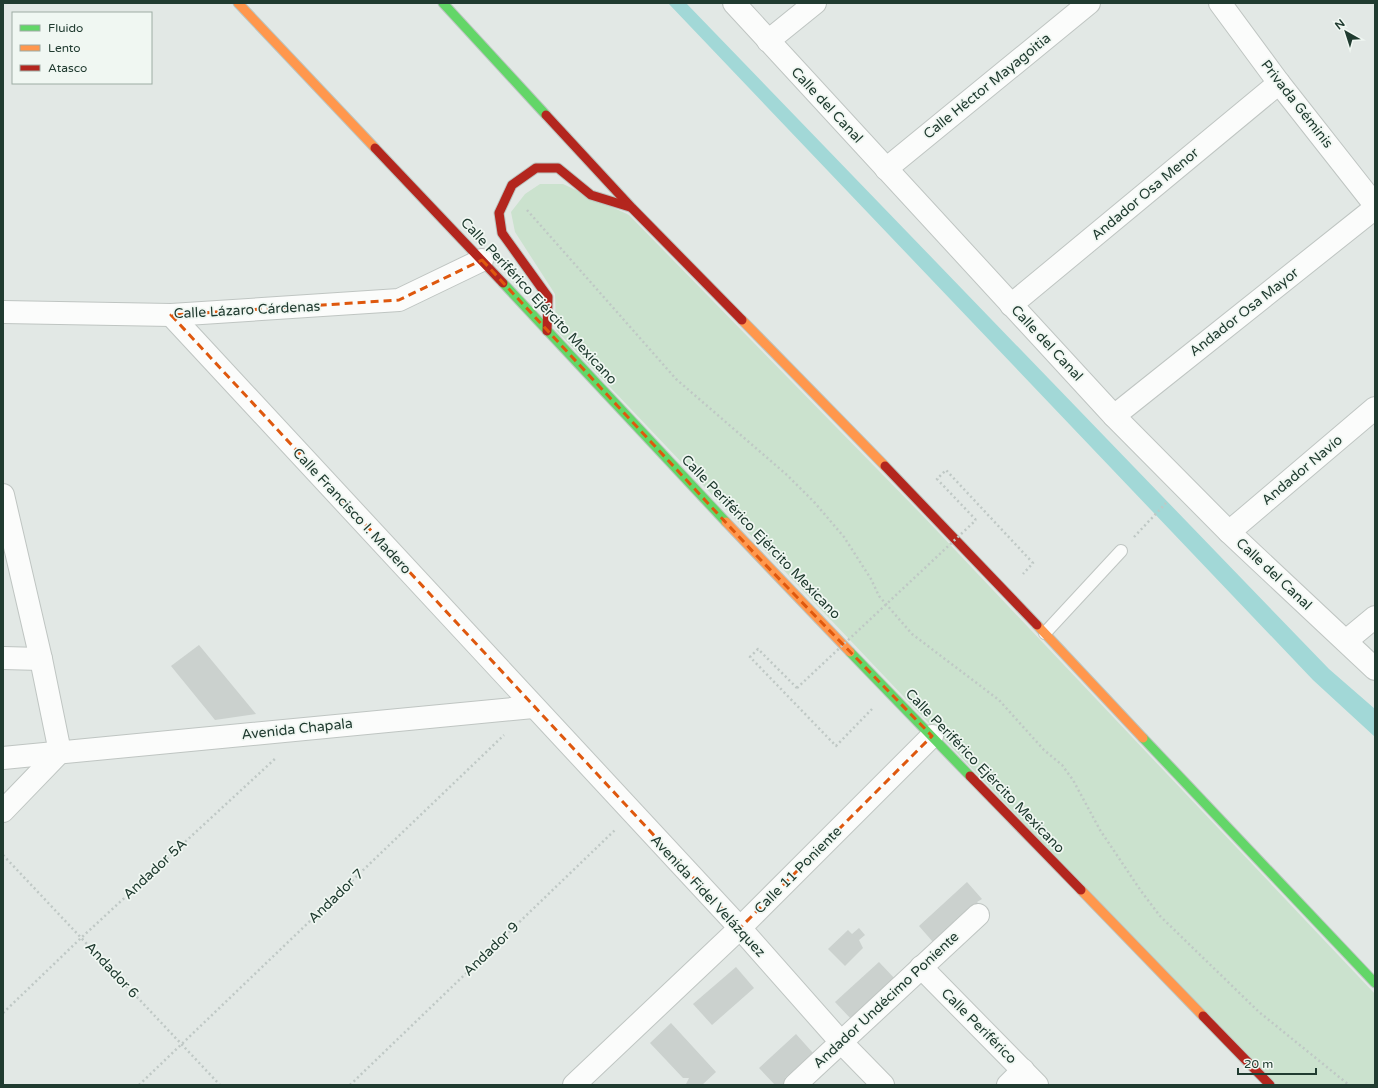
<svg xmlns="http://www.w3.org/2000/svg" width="1378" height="1088" font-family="'Varela Round',sans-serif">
<rect width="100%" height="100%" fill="#e2e8e5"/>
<!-- green -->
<path fill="#cbe2ce" d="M540,184h23l66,31 294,301 452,478v91h-103l-716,-755 -1,-36 -40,-62 -4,-20 14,-18z"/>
<!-- water -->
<path fill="#a2d8d7" d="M668,3h18l643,666 46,40v28l-62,-57z"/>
<!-- building -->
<g fill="#cbd1ce">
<path d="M199,645l57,69 -41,6 -44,-54z"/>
<path d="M967,882l15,17 -5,3 5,5 -49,35 -14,-16z"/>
<path d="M859,928l6,7 -6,5 4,8 -18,18 -17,-17 20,-19 4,4z"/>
<path d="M879,962l17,18 -44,40 -17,-18z"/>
<path d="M736,967l18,21 -42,37 -19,-21z"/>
<path d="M671,1023l45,49 -14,13h-15l-1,-1 3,-6h-6l-33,-35z"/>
<path d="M796,1034l17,19 -28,25 7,7h-17l-16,-17z"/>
</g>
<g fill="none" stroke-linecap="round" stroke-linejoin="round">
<!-- lane casing -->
<g stroke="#bfc5c2" stroke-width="14">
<path id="lane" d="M1045,633l76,-82"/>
</g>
<!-- street casing -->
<g stroke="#bfc5c2" stroke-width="24">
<g id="street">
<path d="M734,3l380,413 115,116 146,137"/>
<path d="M1220,3l59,80 96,122"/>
<path d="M768,41l47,-38"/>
<path d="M886,169l203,-166"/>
<path d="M1011,305l268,-222"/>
<path d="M3,312l168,3 228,-15 83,-40"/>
<path d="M171,315l569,613 100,113 43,44"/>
<path d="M1114,416l261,-208"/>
<path d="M3,495l38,164 19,93 -57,59"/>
<path d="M1229,532l146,-124"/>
<path d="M1346,641l29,-24"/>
<path d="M3,658l38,1"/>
<path d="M3,758l530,-51"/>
<path d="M921,967l116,118"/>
<path d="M574,1085l166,-157 192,-192"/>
<path d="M795,1085l183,-170"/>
<path d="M1008,1085l15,-15"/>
</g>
</g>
<!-- fast casing -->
<g stroke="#bbc5c0" stroke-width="11">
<g id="fast">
<path d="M443,3l103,112"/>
<path d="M503,283l223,239"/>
<path d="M850,652l120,124"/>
<path d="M1143,738l232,245"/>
</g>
</g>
<!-- slow casing -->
<g stroke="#bbc5c0" stroke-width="11">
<g id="slow">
<path d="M238,3l137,145"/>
<path d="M742,320l143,146"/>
<path d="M726,522l124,130"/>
<path d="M1037,625l106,113"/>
<path d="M1081,890l122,126"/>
</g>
</g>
<!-- jam casing -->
<g stroke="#bbc5c0" stroke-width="11">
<g id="jam">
<path d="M546,115l86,93 110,112"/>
<path d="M375,148l128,135"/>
<path d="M547,331l1,-34 -46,-64 -3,-20 13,-28 24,-17h22l33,27 39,12"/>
<path d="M885,466l152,159"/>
<path d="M970,776l111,114"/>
<path d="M1203,1016l67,69"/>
</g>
</g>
<!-- path -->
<g stroke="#bfc8c5" stroke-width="2.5" stroke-dasharray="2 3" stroke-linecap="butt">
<path d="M527,210l149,169 111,96 28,28 29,34 27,42 8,17 33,38 87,66 45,50 18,15 11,15 27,50 41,61 19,25 99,96 90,73"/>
<path d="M976,520l-39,-41 9,-9 87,93 -10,11"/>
<path d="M1134,537l32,-34"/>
<path d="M797,688l-39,-39 -8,8 86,89 36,-37"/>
<path d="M3,855l217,230"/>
<path d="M3,1013l78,-75 196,-181"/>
<path d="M139,1085l365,-350"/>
<path d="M350,1085l265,-255"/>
</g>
<!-- lane -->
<use href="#lane" stroke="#fbfcfb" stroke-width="12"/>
<!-- street -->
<use href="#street" stroke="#fbfcfb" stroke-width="22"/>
<!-- fast -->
<use href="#fast" stroke="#63d668" stroke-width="9"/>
<!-- slow -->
<use href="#slow" stroke="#ff974d" stroke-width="9"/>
<!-- jam -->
<use href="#jam" stroke="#b3261e" stroke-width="9"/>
<!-- path-bridge -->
<path stroke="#bfc8c5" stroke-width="2.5" stroke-dasharray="2 3" stroke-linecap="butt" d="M797,688l179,-168"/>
</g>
<!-- marked area -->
<path fill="none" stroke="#de580e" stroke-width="3" stroke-dasharray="8 5" stroke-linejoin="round" d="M482,260l274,295 176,181 -192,192 -569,-613 228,-15z"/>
<g text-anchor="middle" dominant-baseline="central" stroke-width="3.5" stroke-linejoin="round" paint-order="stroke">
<!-- street labels -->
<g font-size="14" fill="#203b30" stroke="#f0f7f2">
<text transform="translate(987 86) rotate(-39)">Calle Héctor Mayagoitia</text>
<text transform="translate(1297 104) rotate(52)">Privada Géminis</text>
<text transform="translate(827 105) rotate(47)">Calle del Canal</text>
<text transform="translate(1145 194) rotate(-40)">Andador Osa Menor</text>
<text transform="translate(539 301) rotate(47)">Calle Periférico Ejército Mexicano</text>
<text transform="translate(247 310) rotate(-3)">Calle Lázaro Cárdenas</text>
<text transform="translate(1244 312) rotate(-38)">Andador Osa Mayor</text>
<text transform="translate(1047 343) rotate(47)">Calle del Canal</text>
<text transform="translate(1302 470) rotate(-40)">Andador Navío</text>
<text transform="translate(352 511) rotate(47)">Calle Francisco I. Madero</text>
<text transform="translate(761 537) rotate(46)">Calle Periférico Ejército Mexicano</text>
<text transform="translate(1274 574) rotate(43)">Calle del Canal</text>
<text transform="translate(297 729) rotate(-6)">Avenida Chapala</text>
<text transform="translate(985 771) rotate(46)">Calle Periférico Ejército Mexicano</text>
<text transform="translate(155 869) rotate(-43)">Andador 5A</text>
<text transform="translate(798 870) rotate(-45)">Calle 11 Poniente</text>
<text transform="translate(336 896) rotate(-44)">Andador 7</text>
<text transform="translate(708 896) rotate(47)">Avenida Fidel Velázquez</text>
<text transform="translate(491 949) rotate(-44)">Andador 9</text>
<text transform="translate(112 970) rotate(47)">Andador 6</text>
<text transform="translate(886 1000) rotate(-43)">Andador Undécimo Poniente</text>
<text transform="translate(979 1026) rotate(45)">Calle Periférico</text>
</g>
</g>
<!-- border -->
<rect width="1378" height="1088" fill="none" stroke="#203b30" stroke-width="8"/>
<!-- legend -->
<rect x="12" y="12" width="140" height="72" fill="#f0f7f2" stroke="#9daca4"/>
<rect x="20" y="25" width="20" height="6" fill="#63d668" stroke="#9daca4"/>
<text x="48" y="32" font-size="12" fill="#203b30">Fluido</text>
<rect x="20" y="45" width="20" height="6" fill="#ff974d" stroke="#9daca4"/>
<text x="48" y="52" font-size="12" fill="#203b30">Lento</text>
<rect x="20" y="65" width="20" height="6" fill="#b3261e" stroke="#9daca4"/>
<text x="48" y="72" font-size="12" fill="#203b30">Atasco</text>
<!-- north arrow -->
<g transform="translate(1346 32) rotate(321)" stroke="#f0f7f2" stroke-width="3" paint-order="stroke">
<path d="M0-3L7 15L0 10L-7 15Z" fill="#203b30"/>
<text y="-6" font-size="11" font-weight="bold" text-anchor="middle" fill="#203b30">N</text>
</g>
<!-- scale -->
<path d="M1238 1068v6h78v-6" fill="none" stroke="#203b30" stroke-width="2"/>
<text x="1244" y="1068" font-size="12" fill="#203b30" stroke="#f0f7f2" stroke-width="3" paint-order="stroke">20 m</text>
</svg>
